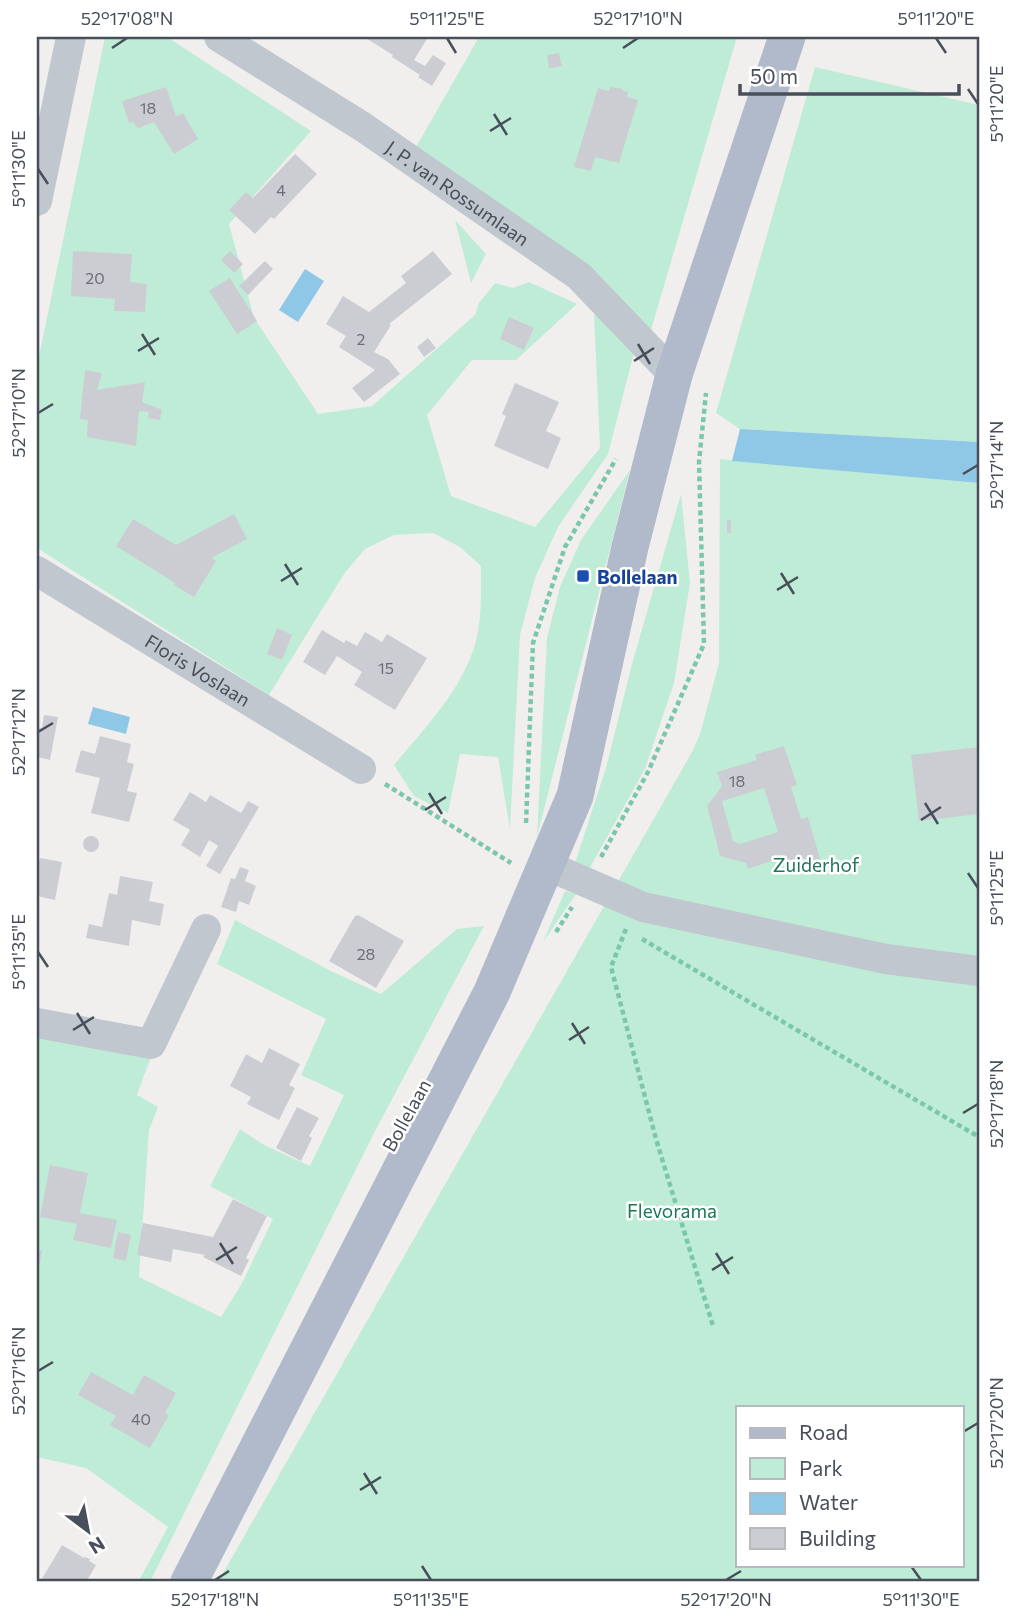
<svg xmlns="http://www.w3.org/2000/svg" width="1016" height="1619" font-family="Commissioner,sans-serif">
<rect width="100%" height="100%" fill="#f1efee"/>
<!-- green -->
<g fill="#bfecd6" fill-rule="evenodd">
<path d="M105,37h62l144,94 -82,93 25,94 64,96 54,-8 103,-91 4,-12 16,-20 18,5 16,-6 48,22 -61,56h-44l-45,55 24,81 84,31 65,-79 -6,-134 43,27 -29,113 -50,73 -23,51 -15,57 -10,194 -12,-72 -38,-3 -12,59 -34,-17 -20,-31c31,-37 69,-76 82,-124 6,-24 5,-51 5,-75l-21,-19 -27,-14 -39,2 -29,14 -21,25 -75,121 -232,-147v-182z"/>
<path d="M479,37h258l-86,293 -247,-162z"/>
<path d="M815,67l164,38v337l-239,-13 -24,-16z"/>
<path d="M455,220l31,34 -15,29z"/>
<path d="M720,459l259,24v1099h-761l474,-830 8,-18 19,-71zM738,1407h224v158h-224z"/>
<path d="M630,470l-93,367 10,-199 13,-51 21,-47z"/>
<path d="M681,494l9,89 -16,100 -29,86 -57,102 -14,-5 32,-98 26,-104z"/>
<path d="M565,891l11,3 -33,48z"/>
<path d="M235,920l96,51 50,23 76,-65 27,-3 -111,209 -223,447h-12l30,-55 -82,-59 -49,-11v-443l119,29 -19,52 21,12 -9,23 -10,147 82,40 21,-34 31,-64 -63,-33 30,-57 24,16 46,21 34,-71 -43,-20 25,-56 -109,-55z"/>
</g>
<!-- water -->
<g fill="#8fc8e6">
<path d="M305,269l19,12 -26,41 -19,-12z"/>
<path d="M740,429l239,13v41l-247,-22z"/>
<path d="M93,707l37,10 -4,17 -38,-10z"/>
</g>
<!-- building -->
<g fill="#cccdd3" fill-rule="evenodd">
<path d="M364,37h64l-14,23 11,6 8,-11 13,8 -14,23 -14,-9 2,-2 -28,-18 1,-2z"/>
<path d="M559,53l3,13 -13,2 -2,-13z"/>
<path d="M166,87l10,29 7,-3 15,26 -24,15 -20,-32 -16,6 -5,-6 -4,1 -7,-22z"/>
<path d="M610,87l13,2v2l5,1 -1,5 11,3 -19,63 -24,-6 -4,14 -17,-4 24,-79 11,3z"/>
<path d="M295,154l22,20 -43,45 -3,-2 -16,17 -26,-24 17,-18 7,6z"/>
<path d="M73,251l59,3 -2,28 17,2 -2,28 -31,-1 1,-12 -44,-3z"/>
<path d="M230,251l13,13 -9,9 -13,-13z"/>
<path d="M433,251l19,23 -63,50 2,1 -17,27 14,7 12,15 -36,28 -12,-14 23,-18 -36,-23 7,-11 -20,-12 17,-28 26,16 37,-29 -5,-7z"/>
<path d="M265,261l8,8 -25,26 -9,-9z"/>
<path d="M230,278l27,43 -20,13 -28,-43z"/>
<path d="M509,317l25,11 -10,22 -24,-11z"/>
<path d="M428,338l8,10 -12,9 -7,-10z"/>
<path d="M85,370l17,3 -5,17 48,-8 -3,20 20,8 -2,10 -12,-2 1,-6 -10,-1 -3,35 -49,-9 1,-17 -8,-1z"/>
<path d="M515,383l44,19 -13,29 15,7 -13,31 -54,-23 12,-30 -4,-2z"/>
<path d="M234,514l13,25 -36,19 5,3 -22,36 -20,-12 1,-2 -59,-37 17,-27 43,26z"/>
<rect x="727" y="520" width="4" height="13"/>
<path d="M277,628l15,7 -10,25 -15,-6z"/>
<path d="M322,630l22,13 2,-3 11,6 8,-14 17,10 5,-8 40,24 -32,52 -41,-25 8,-13 -25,-16 -12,19 -22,-13z"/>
<path d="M44,715l14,2 -8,43 -13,-3v-30l5,1z"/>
<path d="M100,736l31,8 -4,18 7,2 -7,27 10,2 -8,29 -38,-9 9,-35 -25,-6 6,-22 14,4z"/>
<path d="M784,746l13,39 -6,2 10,32 7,-2 12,42 -14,4 -2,-5 -16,6 -2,-8 -38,13 -2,-6 -26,-7 -13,-50 15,-20 -5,-14 40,-12 -2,-5zM764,788l14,44 -38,12 -7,-3 -11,-40z"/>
<path d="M979,747v67l-60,7 -8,-66z"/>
<path d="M190,792l16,10 4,-7 31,18 7,-12 11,6 -39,67 -14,-8 12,-20 -9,-6 -9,17 -19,-12 9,-15 -17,-10z"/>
<circle cx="91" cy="844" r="8"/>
<path d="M40,858l22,4 -7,38 -18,-4v-29z"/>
<path d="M240,867l9,3 -4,11 11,5 -7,19 -10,-4 -3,11 -15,-5 10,-29 4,1z"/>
<path d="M120,876l33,6 -4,19 15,3 -4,22 -28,-6 -3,26 -43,-8 3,-14 13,3 7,-34 8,2z"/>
<path d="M358,915l46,26 -28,47 -47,-27 26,-45z"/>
<path d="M269,1048l31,16 -11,21 6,3 -16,32 -32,-16 4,-7 -21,-11 16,-32 16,9z"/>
<path d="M297,1107l22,11 -10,18 3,2 -11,23 -25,-13z"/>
<path d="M50,1165l38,8 -8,40 37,7 -6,28 -38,-8 4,-16 -37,-7z"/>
<path d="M233,1199l34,17 -21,42 3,2 -8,16 -38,-19 2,-2 -32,-6 -2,13 -34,-7 6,-32 70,14z"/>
<path d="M118,1232l13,3 -5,26 -13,-3z"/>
<path d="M37,1250l5,1 -4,19h-1z"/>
<path d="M91,1372l42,23 11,-20 32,18 -11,20 4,2 -19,33 -40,-23 6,-9 -38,-21z"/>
<path d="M62,1545l22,13 1,-1 5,2 -1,2 7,4 -10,17h-46z"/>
</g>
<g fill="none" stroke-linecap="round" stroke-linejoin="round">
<!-- path -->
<g stroke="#7ac7ac" stroke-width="4.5" stroke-dasharray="5 3.5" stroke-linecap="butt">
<path d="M385,784l126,79"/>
<path d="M526,823l7,-180 32,-96 51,-88"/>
<path d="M601,857l47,-85 56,-128 -5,-182 7,-69"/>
<path d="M626,929l-15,38 45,172 57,187"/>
<path d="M556,932l16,-25"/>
<path d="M642,939l337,198"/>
</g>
<!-- minor -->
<g stroke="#c0c7cf" stroke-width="30">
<path id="s1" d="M219,37l144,90 216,149 95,99"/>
<path d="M37,201l34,-164"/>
<path id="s2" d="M37,571l324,198"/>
<path d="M546,865l97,42 243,52 93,12"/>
<path d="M37,1023l114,21 55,-115"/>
</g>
<!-- major -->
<path stroke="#b0bacb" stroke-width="37" d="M189,1582l303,-590 83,-196 55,-249 44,-172 113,-338"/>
</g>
<!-- ticks -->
<path fill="none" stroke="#484f5a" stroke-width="2.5" d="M447,38l9,15M936,38l10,15M112,48l15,-10M623,48l15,-10M968,89l10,15M494,114l13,21M490,131l21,-13M38,169l10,15M142,334l13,21M638,344l12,20M138,351l21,-13M634,361l20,-13M38,413l15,-9M963,474l15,-9M285,564l13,21M781,573l13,21M281,581l21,-13M777,590l21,-13M38,732l15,-9M429,793l13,21M925,803l13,21M425,810l21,-13M921,820l20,-13M968,873l10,15M38,952l10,15M77,1013l13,21M572,1023l13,21M73,1030l21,-13M569,1040l20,-13M963,1113l15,-9M220,1243l13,21M716,1253l13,21M216,1260l21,-13M712,1270l21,-13M38,1371l15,-9M963,1432l15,-9M364,1473l13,21M360,1490l21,-13M422,1566l9,14M911,1566l10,14M215,1580l14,-9M726,1580l15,-9"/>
<!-- markers -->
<rect fill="#1a4fb4" stroke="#fff" stroke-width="2.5" x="576" y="569" width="14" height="14" rx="3.5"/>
<g text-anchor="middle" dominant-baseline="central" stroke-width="5" stroke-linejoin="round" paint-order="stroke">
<!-- number labels -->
<g font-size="16" fill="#696e78">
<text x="148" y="107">18</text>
<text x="281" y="189">4</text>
<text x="95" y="277">20</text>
<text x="361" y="338">2</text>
<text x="386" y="667">15</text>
<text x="737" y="780">18</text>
<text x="366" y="953">28</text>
<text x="141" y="1418">40</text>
</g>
<!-- street labels -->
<g font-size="19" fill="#484f5a" stroke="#fff">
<text stroke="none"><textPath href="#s1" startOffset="285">J. P. van Rossumlaan</textPath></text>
<text stroke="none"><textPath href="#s2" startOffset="189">Floris Voslaan</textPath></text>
<text transform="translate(406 1115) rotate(-61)">Bollelaan</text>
</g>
<!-- transit labels -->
<g font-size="19" font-weight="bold" fill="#164399" stroke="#fff" text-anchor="start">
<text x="597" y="576">Bollelaan</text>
</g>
<!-- park labels -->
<g font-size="19" fill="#1d7756" stroke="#fff">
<text x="816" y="864">Zuiderhof</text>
<text x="672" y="1210">Flevorama</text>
</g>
</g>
<!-- border -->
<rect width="1016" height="1619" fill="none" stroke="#ffffff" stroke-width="77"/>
<!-- legend -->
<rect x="736" y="1406" width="228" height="161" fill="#ffffff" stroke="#b6b9bd" stroke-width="2"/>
<rect x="750" y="1428" width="35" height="10" fill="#b0bacb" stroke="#b6b9bd" stroke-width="2"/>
<text x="799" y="1440" font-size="21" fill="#484f5a">Road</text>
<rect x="750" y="1458" width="35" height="21" fill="#bfecd6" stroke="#b6b9bd" stroke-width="2"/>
<text x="799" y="1476" font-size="21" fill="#484f5a">Park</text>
<rect x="750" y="1493" width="35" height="21" fill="#8fc8e6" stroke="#b6b9bd" stroke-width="2"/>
<text x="799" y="1510" font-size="21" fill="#484f5a">Water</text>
<rect x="750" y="1528" width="35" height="21" fill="#cccdd3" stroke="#b6b9bd" stroke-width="2"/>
<text x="799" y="1546" font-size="21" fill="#484f5a">Building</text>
<!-- north arrow -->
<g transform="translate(88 1531) rotate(148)" stroke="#ffffff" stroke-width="5" paint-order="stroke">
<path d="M0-5L12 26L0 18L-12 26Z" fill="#484f5a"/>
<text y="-10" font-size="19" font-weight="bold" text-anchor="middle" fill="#484f5a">N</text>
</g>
<!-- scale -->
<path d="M740 84v10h219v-10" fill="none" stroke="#484f5a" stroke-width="3.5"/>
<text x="750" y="84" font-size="21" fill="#484f5a" stroke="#ffffff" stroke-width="5" paint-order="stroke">50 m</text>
<rect x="38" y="38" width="940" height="1542" fill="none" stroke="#484f5a" stroke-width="2.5"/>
<g font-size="18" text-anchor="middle" fill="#484f5a">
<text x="127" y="25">52°17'08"N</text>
<text x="447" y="25">5°11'25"E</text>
<text x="638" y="25">52°17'10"N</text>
<text x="936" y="25">5°11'20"E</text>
<text transform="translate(997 104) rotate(-90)" y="6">5°11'20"E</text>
<text transform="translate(19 169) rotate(-90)" y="6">5°11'30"E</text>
<text transform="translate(19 413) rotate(-90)" y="6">52°17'10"N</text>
<text transform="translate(997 465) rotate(-90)" y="6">52°17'14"N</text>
<text transform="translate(19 732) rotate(-90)" y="6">52°17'12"N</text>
<text transform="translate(997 888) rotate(-90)" y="6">5°11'25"E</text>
<text transform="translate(19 952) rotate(-90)" y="6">5°11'35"E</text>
<text transform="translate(997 1104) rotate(-90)" y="6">52°17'18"N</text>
<text transform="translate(19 1371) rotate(-90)" y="6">52°17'16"N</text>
<text transform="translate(997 1423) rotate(-90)" y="6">52°17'20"N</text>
<text x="215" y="1606">52°17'18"N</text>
<text x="431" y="1606">5°11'35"E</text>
<text x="726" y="1606">52°17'20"N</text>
<text x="921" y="1606">5°11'30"E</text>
</g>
</svg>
